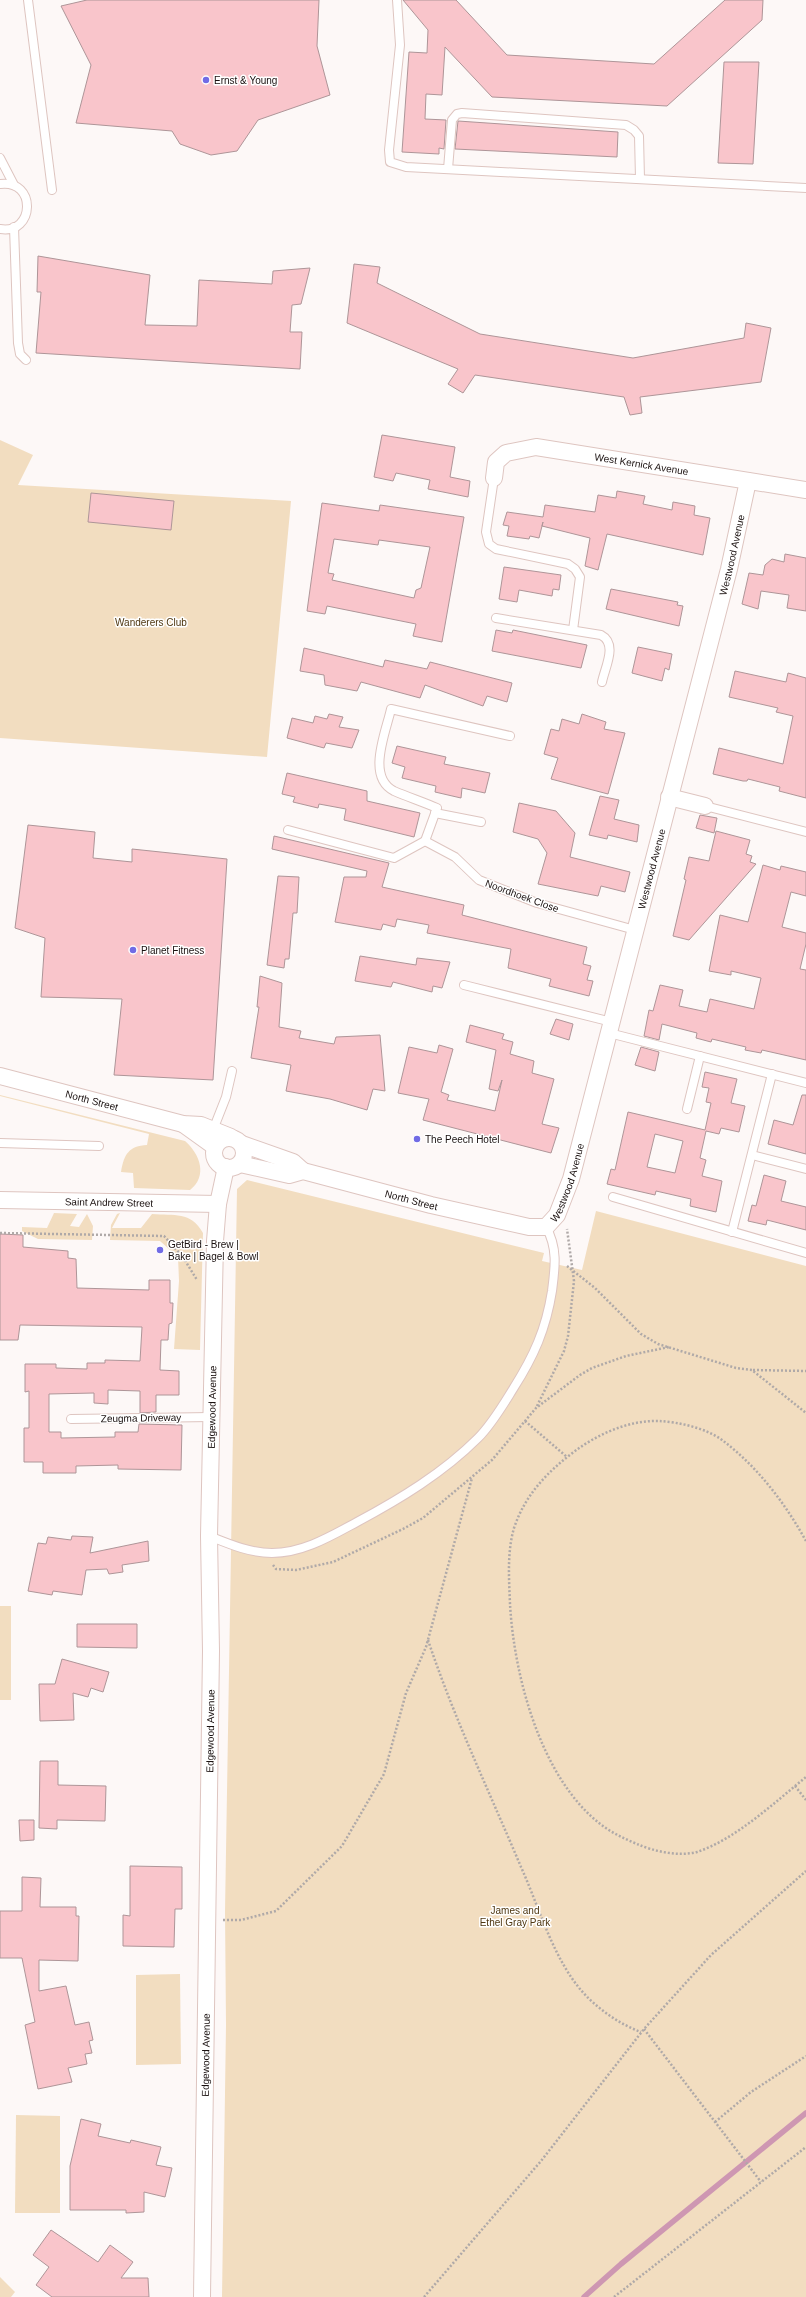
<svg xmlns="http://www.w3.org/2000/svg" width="806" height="2297" font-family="Helvetica,sans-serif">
<rect width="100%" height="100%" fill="#fdf8f7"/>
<!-- green -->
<g fill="#f2ddc0">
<path d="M0,440l33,15 -15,30 273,16 -24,256 -267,-19z"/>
<path d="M0,1095l185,46c15,13 23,35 5,49l-56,-2 -1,-15 -12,-1c3,-18 8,-26 26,-27l2,-11 -149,-38z"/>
<path d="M247,1180l297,73 -2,8 40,9 14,-59 210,55v1031h-584l4,-272 -1,-113 12,-723z"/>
<path d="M54,1213l23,1 -7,12 9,1 8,-13 6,12 -1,14 -54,-1 -16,-8v-4l25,1z"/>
<path d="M120,1213l-8,15h29l11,-14c22,2 39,-3 51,19l-3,117 -26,-1 5,-68 -1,-24 -18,-16 -50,-1 1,-15 6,-11z"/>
<rect x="0" y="1606" width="11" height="94"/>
<path d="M180,1974l1,90 -45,1v-90z"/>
<path d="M16,2115l44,1v97h-45z"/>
<path d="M0,2277l15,15 -4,5h-11z"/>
</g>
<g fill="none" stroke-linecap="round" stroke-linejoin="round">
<!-- stream -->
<path stroke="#ce97b2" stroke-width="5.5" d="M584,2297l37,-33 185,-151"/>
</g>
<!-- building -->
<g fill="#f9c5cb" stroke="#ae9598" fill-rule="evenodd">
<path d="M87,0h232l-2,46 13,49 -72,25 -21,31 -26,4 -31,-11 -8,-13 -96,-8 15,-58 -30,-59z"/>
<path d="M403,0h53l51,55 147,9 71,-64h38l-1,20 -95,86 -175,-9 -47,-50 -3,48 -16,-1 -1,25 21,1 -2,29 -5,-1v6l-37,-2 7,-100 18,1 1,-23z"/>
<path d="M724,62h35l-6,102 -35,-1z"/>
<path d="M458,121l160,11 -1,25 -162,-8z"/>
<path d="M38,256l112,19 -5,50 52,1 2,-46 73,4 1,-13 37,-3 -9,36 -9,1 -2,27h12l-2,37 -264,-16 5,-61h-4z"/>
<path d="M354,264l26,3 -3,16 103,51 153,24 111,-20 2,-15 25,5 -10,54 -121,15 2,16 -12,2 -6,-18 -149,-22 -12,18 -15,-9 10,-15 -111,-46z"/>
<path d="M382,435l73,12 -5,30 20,4 -2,16 -40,-8 2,-9 -34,-7 -3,8 -19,-4z"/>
<path d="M617,491l28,5 -2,8 29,6 1,-8 22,4 -1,9 16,3 -7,37 -96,-21 -9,36 -13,-4 5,-28 -48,-12 1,-4 -4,16 -9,-2 -1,3 -22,-3 2,-10 -6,-1 4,-13 36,5 2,-12 50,7 3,-17 18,3z"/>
<path d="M91,493l83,8 -3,29 -83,-8z"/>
<path d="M322,503l57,8 1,-6 84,12 -22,125 -29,-6 3,-12 -89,-18 -2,8 -18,-3zM334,539l44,6 1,-5 51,7 -9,41 -5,2 -2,8 -82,-18 2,-6 -6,-1z"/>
<path d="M785,554l21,4v53l-19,-3 2,-13 -28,-4 -3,18 -16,-5 7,-31 14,2 2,-10 7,-6 12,3z"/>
<path d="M504,567l57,8 -2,15 -6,-1 -1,7 -33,-6 -2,12 -18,-3z"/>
<path d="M611,589l67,13 -1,3 6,1 -4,20 -73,-17z"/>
<path d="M496,630l16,3 1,-3 74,15 -6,23 -89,-17z"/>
<path d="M638,647l34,7 -3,16 -4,-2 -3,13 -30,-8z"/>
<path d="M304,648l79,19 2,-7 42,9 3,-7 82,21 -5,19 -20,-6 -4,10 -58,-21 -5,13 -59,-16 -4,9 -32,-6 -1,-10 -24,-4z"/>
<path d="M735,671l51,11 2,-9 18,5v120l-27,-7 1,-4 -32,-8 -1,2h-4l-30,-7 6,-26 64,16 10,-48 -17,-4 2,-4 -49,-11z"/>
<path d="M329,714l14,3 -4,10 20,3 -7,18 -26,-5 -2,5 -37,-10 5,-20 21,5 2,-7 12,3z"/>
<path d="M582,714l24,8 -2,7 21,4 -17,61 -57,-15 7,-21 -14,-4 7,-25 8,2 3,-12 17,5z"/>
<path d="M397,746l49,11 -2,7 46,9 -5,20 -23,-5 -1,10 -26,-6 1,-6 -34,-8 3,-11 -13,-4z"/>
<path d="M287,773l80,18v10l53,12 -6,24 -70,-17 2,-11 -27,-5 -1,4 -25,-6 2,-5 -13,-3z"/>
<path d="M600,796l19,4 -5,19 25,6 -2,17 -29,-7 -1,4 -18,-4z"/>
<path d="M519,803l37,8 19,22 -5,24 60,15 -5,20 -24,-6 -3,10 -60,-12 9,-31 -9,-14 -25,-7z"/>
<path d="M700,815l17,3 -3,15 -18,-5z"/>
<path d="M28,825l67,7 -2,26 39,4v-13l95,10 -14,221 -99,-5 8,-76 -81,-2 4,-59 -30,-10z"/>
<path d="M716,831l34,9 -4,14 6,2 -2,6 6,2 -67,76 -16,-4 13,-56 -2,-1 5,-22 20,4z"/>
<path d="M274,836l115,27 -7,24 82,18 -2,10 125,32 -4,17 8,2 -4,14 6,1 -4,15 -40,-10 2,-7 -43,-11 3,-19 -84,-16 2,-8 -32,-6 -2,8 -12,-3 -2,6 -46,-8 9,-45h22l1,-6 -95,-22z"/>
<path d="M763,865l17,5 1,-4 25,6v24l-15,-4 -9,35 24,6v11l-6,25 6,1v90l-44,-10 -1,3 -16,-3 1,-3 -34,-8 -1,3 -15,-4 1,-5 -35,-9 -3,16 -15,-4 5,-26 4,1 7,-26 23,5 -4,16 28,6 3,-13 44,10 7,-31 -30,-7v4l-22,-4 11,-56 28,7z"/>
<path d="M278,876l21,1 -2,36h-4l-4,46h-4l-1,9 -17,-3z"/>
<path d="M360,956l56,9 1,-7 33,4 -8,26 -9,-2 -1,6 -39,-10 -2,5 -36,-6z"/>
<path d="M260,976l22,7 -3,44 22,4 -2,7 35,6 2,-7 44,-2 5,56 -12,-2 -6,21 -37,-11 -44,-8 5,-26 -40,-7 8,-51h-2z"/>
<path d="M556,1019l17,5 -4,16 -19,-6z"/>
<path d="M470,1025l34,9 -2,5 11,3 -3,12 24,7 -2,12 22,6 -12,45 17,4 -8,25 -128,-33 6,-21 -31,-6 11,-46 28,6 2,-8 14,4 -12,43 8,3 -2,5 48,11 7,-31 -4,11 -9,-2 7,-39 -30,-8z"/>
<path d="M641,1047l18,5 -4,19 -20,-6z"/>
<path d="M705,1072l32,7 -6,24 14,3 -6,26 -18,-4 -2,6 -13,-3 -6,27 6,2 -4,16 20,5 -6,31 -26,-6 1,-7 -35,-8 -1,4 -48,-11 4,-15 4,1 13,-58 77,18 6,-27 -5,-1 3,-14 -7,-1zM655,1134l28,7 -8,32 -28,-6z"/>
<path d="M802,1095h4v59l-38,-10 6,-24 19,5z"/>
<path d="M764,1175l22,6 -5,20 25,6v23l-39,-10 -1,5 -18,-4 4,-16 4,1z"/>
<path d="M0,1234l23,1v12l45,4v7l8,1 1,29 72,2v-10h21v23h3l-1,20 -3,1 -1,16h-7l-1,30 19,1v24h-23v17l-16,1v-22l-32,-1v14l-14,-1v-10l-45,1v38h12v6l54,-1v-5h23l1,-8 43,1 -1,45 -63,-1v-4l-42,1v7h-33v-11h-19v-34h5v-37l-4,1v-28h31v4l31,1v-6h18v-3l35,1 2,-34 -122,-2 -2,15h-18z"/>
<path d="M72,1536l21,1 -3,16 58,-12 1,20 -27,4 1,7 -14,2 -2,-5 -21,1 -4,25 -29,-4 -1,4 -24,-4 10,-48 8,1 2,-7 23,3z"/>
<path d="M77,1624h60v24l-60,-1z"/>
<path d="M62,1659l47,13 -6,20 -12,-4 -3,9 -15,-4 1,27 -34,1 -1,-37h16z"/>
<path d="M40,1761h18v24l48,1 -1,35 -48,-1v9l-18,-1z"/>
<path d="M19,1820h15v20l-14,1z"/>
<path d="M130,1866l52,1v42h-7l-1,38 -51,-1v-31l7,1z"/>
<path d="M22,1877l19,1 -1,29h36v9h3l-1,45 -39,-1v31l27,-5 9,39 14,-3 4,18 -4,1 3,12 -7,1 2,10 -19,4 4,14 -34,7 -13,-64 10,-3 -13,-64h-22v-47h22z"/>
<path d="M81,2119l20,5 -3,12 32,7 1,-3 30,7 -5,18 16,3 -7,29 -21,-5v20l-18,1v-3h-56v-44z"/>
<path d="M51,2230l47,32 12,-17 23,17 -12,16h27l1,19h-97l-16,-12 13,-18 -16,-12z"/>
</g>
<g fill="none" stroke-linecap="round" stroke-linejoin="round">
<!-- service casing -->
<g stroke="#dec5c0" stroke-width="10">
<g id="service">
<path d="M28,0l24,190"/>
<path d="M397,0l3,45 -11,105 1,12 16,5 400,21"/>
<path d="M0,158l14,27"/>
<path d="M448,169l4,-49 5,-6 5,-1 164,12 8,5 5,6 1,43"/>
<path d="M0,184c37,-5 35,51 0,45"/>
<path d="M14,227l4,116 2,11 6,6"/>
<path d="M494,478l-8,54 3,12 7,5 72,15 7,5 5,8 -7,53"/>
<path d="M496,618l105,17c17,9 4,32 1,47"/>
<path d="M510,736l-119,-27c-5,23 -25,68 3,82 14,6 29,11 43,17l-12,33 30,16 24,23 58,23 98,27"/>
<path d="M705,806l101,26"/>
<path d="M435,813l46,9"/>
<path d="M288,830l106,28 31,-17"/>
<path d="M464,985l148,37"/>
<path d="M609,1033l197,50"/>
<path d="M687,1109l13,-53"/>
<path d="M213,1130l13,-33 6,-26"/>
<path d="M0,1143l99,3"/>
<path d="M752,1155l54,14"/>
<path d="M613,1197l193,56"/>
<path d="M732,1232l40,-158"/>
<path d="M71,1419l140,-2"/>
<path d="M209,1536c20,8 41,17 63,17 31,0 59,-17 85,-31 43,-23 86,-49 121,-84 14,-14 25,-33 35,-49 21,-33 33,-60 39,-98 3,-23 6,-43 -6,-64"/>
</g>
</g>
<!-- minor casing -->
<g stroke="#dec5c0" stroke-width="18">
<g id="minor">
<path id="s1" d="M494,478l2,-16 10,-9 30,-6 270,43"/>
<path d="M669,797l36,9"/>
<path id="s2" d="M0,1076l183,48 18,1 30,12"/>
<path d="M183,1124l32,23"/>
<circle cx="229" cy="1153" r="15"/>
<path d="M242,1144l51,18 10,9"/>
<path id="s3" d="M240,1164l49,11 14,-4 128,34 98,22h17l11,-12 14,-36 158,-610 19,-88"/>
<path id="s4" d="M0,1200l218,4"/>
<path id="s5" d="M202,2297l9,-646 -2,-115 6,-295 3,-37 8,-37"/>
</g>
</g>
<!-- path -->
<g stroke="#afa9a8" stroke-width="2.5" stroke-dasharray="2 2" stroke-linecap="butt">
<path d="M0,1233l164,3 19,21 14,23"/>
<path d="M567,1266l28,22 46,46 17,10 78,24 16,2 54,43"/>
<path d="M753,1370l53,1"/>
<path d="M537,1406l27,-55 4,-15 6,-55 -7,-52"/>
<path d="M525,1421l42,36"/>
<path d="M806,1541c-21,-38 -49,-75 -84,-101 -16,-12 -44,-18 -63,-19 -30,-1 -61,13 -84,30 -28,21 -50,44 -61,77 -7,24 -5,51 -4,76 4,71 30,172 89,219 11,9 24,15 38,21 16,7 41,13 60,8 39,-13 78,-50 109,-75"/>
<path d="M273,1565l3,4 20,1 37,-8 70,-33 20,-11 69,-58 44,-52 44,-33 12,-7 34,-12 43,-9"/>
<path d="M428,1640c26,78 61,151 93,227 18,40 31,88 59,122 16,19 39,35 61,43"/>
<path d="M795,1786l11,14"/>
<path d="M223,1920h18l35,-9 66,-65 42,-72 22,-81 20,-46 46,-169"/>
<path d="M644,2029l117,153"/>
<path d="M715,2122l36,-30 55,-36"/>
<path d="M424,2297l117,-136 103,-132 67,-74 95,-84"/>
<path d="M614,2297l192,-150"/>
</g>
<!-- service -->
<use href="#service" stroke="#fff" stroke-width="8"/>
<!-- minor -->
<use href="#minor" stroke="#fff" stroke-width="16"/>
</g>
<!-- markers -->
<g fill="#716be5" stroke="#fff" stroke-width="1.5">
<circle cx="206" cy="80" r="4"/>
<circle cx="133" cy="950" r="4"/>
<circle cx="417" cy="1139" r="4"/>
<circle cx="160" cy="1250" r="4"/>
</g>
<g text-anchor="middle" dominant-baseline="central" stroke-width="3" stroke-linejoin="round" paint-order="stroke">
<!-- poi labels -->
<g font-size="10" fill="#1a1110" stroke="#fff" text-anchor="start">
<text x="214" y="80">Ernst &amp; Young</text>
<text x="141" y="950">Planet Fitness</text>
<text x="425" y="1139">The Peech Hotel</text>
<text x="168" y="1244">GetBird - Brew |<tspan x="168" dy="12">Bake | Bagel &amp; Bowl</tspan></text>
</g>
<!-- street labels -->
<g font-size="10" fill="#1a1110" stroke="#fff">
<text stroke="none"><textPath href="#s1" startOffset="167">West Kernick Avenue</textPath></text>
<text stroke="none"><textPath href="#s3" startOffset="1014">Westwood Avenue</textPath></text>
<text stroke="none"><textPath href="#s3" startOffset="690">Westwood Avenue</textPath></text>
<text transform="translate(522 896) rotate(20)">Noordhoek Close</text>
<text stroke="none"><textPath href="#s2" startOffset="95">North Street</textPath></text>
<text stroke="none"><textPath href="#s3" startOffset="365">Westwood Avenue</textPath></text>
<text stroke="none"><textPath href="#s3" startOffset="177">North Street</textPath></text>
<text stroke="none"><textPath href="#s4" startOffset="109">Saint Andrew Street</textPath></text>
<text stroke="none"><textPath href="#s5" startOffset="890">Edgewood Avenue</textPath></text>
<text transform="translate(141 1418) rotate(-1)">Zeugma Driveway</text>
<text stroke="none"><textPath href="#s5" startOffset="566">Edgewood Avenue</textPath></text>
<text stroke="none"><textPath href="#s5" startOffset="242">Edgewood Avenue</textPath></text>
</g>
<!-- park labels -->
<g font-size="10" fill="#4f3711" stroke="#fff">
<text x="151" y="622">Wanderers Club</text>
<text x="515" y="1910">James and<tspan x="515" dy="12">Ethel Gray Park</tspan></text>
</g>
</g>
</svg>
